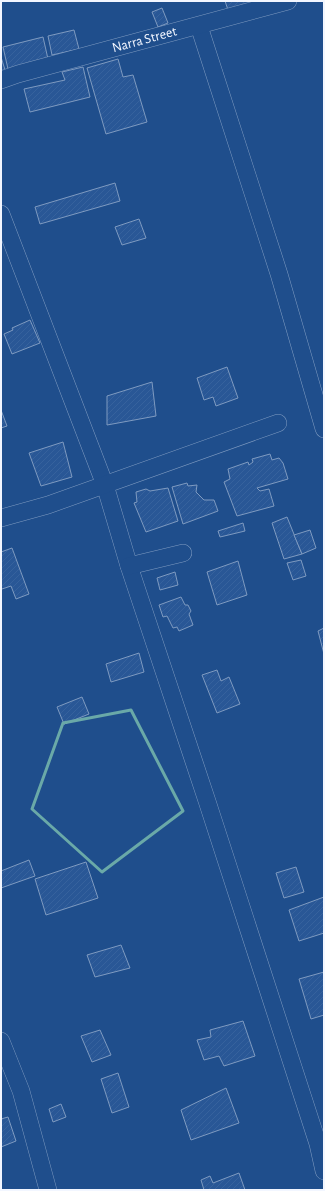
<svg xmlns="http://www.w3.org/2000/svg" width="325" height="1191" font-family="'Alegreya Sans',sans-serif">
<defs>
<pattern id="building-hatch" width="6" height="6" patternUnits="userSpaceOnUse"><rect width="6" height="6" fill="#3563a3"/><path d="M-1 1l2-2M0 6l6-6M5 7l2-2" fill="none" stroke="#537ab1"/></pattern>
</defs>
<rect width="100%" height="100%" fill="#1f4e8c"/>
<!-- building -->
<g fill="url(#building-hatch)" stroke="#f2f6ff">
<path d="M225,1h33l-30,9z"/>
<path d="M162,8l6,15 -10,4 -6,-15z"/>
<path d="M74,30l5,19 -27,6 -4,-19z"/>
<path d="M43,37l5,22 -40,10 -5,-22z"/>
<path d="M1,57l5,16 -5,1z"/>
<path d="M118,59l5,18 10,-2 14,47 -41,12 -19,-66z"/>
<path d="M83,67l7,30 -60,15 -6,-23 41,-9 -3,-8z"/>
<path d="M115,183l5,18 -80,23 -5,-17z"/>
<path d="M139,219l7,19 -24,7 -7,-18z"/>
<path d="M30,320l10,23 -28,11 -8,-20 9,-4 -1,-2z"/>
<path d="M227,367l11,31 -22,8 -3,-9 -9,3 -7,-22z"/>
<path d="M152,382l4,34 -49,9v-29z"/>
<path d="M1,410l6,16 -6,2z"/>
<path d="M63,442l9,35 -31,9 -12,-33z"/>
<path d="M270,454l2,6 7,-2 4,5 5,16 -31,9 3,3 9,-2 5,17 -37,10 -13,-34 6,-3 -2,-10 20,-7 1,3 4,-3 -1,-3z"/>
<path d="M187,483l1,3 9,-1 -1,7 8,8h10l4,11 -35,13 -11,-37z"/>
<path d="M168,488l10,33 -32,11 -12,-29 3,-1 -1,-10 10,-3 4,2z"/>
<path d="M287,517l15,37 -18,5 -12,-36z"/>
<path d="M243,523l2,8 -25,6 -2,-6z"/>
<path d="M310,530l6,18 -14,6 -8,-19z"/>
<path d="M12,548l17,46 -13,5 -5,-13 -9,3 -1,-2v-35z"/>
<path d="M301,560l5,16 -13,4 -6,-17z"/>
<path d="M238,561l9,34 -30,10 -10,-33z"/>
<path d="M175,572l3,13 -18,5 -3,-12z"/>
<path d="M181,597l4,8h3l3,6 -2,3 4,11 -14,6 -2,-4 -4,1 -6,-12 -4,1 -4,-12z"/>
<path d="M324,628v26l-6,-23z"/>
<path d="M139,653l5,19 -33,10 -5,-18z"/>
<path d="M217,670l4,11 8,-4 11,27 -23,9 -15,-38z"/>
<path d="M82,697l7,17 -25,10 -7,-17z"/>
<path d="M29,860l6,16 -34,12v-17z"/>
<path d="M86,862l12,36 -52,17 -11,-36z"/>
<path d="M296,867l8,25 -20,6 -8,-25z"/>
<path d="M324,897v36l-25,8 -10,-31z"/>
<path d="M121,945l9,23 -35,9 -8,-22z"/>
<path d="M324,972v43l-13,4 -12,-40z"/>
<path d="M243,1021l12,35 -31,10 -5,-10 -15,4 -7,-20 14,-3 -1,-7z"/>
<path d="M100,1030l11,25 -19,7 -11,-26z"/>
<path d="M118,1073l11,34 -17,6 -11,-34z"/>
<path d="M226,1088l13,35 -48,17 -10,-30z"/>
<path d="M61,1104l5,13 -13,5 -4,-13z"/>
<path d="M8,1117l8,24 -15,6v-28z"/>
<path d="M239,1173l6,17h-41l-3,-10 9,-4 3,7z"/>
</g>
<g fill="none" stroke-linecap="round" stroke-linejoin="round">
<!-- street casing -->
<g stroke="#f2f6ff" stroke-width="18">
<g id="street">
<path d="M199,26l80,248 45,155"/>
<path id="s1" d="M1,80l17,-6 270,-73"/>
<path d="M1,214l104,271 24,81 78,235 111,343 6,27"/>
<path d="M1,518l47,-13 230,-82"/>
<path d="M129,566l54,-13"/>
<path d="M1,1041l20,50 27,99"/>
</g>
</g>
<!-- street -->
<use href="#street" stroke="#1f4e8c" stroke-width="17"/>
</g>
<!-- marked area -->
<path d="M0 0H325V1191H0ZM131,710l52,101 -81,61 -70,-63 31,-86z" fill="#1f4e8c" fill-opacity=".55" fill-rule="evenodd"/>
<path fill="none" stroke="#6aa9a8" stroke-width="3" stroke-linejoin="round" d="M131,710l52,101 -81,61 -70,-63 31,-86z"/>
<g text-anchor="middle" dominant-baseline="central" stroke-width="3" stroke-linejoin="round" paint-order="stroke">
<!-- street labels -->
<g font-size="14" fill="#f2f6ff" stroke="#1f4e8c">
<text stroke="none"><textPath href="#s1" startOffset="149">Narra Street</textPath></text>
</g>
</g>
<!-- border -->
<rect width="325" height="1191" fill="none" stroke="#f2f6ff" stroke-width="4"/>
</svg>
